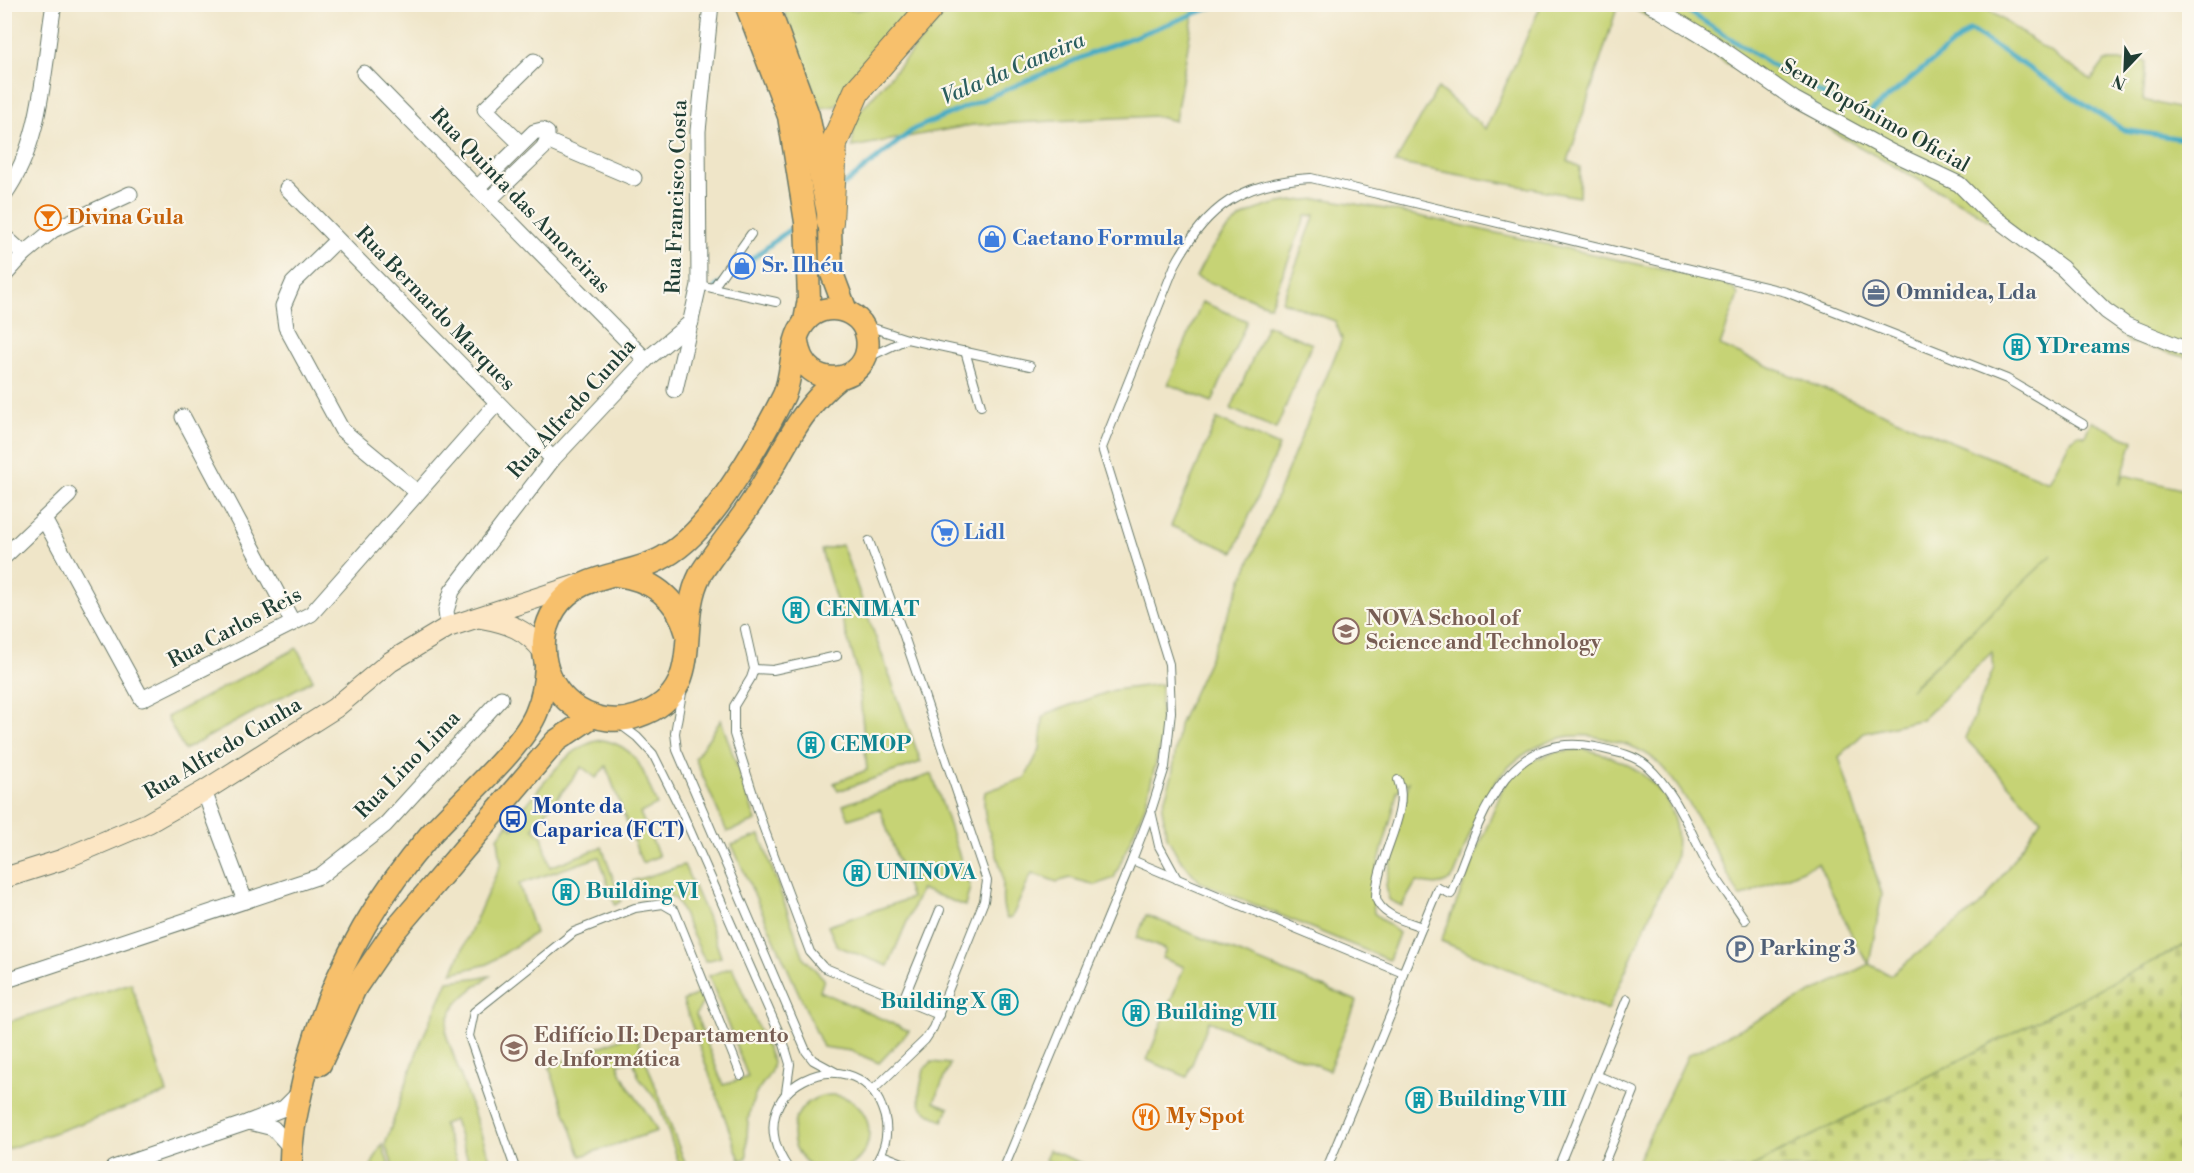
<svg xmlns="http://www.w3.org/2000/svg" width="2194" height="1173" font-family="'Libre Bodoni',serif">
<defs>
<pattern id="cemetery-stones" width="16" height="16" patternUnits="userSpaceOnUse" patternTransform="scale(1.5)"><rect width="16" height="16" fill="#c6d374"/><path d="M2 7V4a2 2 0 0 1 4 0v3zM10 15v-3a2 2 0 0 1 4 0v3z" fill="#aab665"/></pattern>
</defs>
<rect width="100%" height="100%" fill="#fbf7ec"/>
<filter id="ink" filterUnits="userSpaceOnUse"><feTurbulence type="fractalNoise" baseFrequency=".0167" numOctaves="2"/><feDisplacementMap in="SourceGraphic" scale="12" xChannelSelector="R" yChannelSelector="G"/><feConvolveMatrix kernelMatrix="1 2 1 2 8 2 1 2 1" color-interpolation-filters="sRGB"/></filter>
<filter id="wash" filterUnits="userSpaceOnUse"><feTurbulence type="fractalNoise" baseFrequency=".008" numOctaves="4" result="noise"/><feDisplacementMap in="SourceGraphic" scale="24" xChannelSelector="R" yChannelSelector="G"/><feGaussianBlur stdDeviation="1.35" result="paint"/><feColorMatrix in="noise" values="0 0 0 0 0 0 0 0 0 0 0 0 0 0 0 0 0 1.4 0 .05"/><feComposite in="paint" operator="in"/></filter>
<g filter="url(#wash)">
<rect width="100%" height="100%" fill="#efe5c8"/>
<!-- grass -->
<g fill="#c6d374" stroke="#728854" stroke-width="1.5" fill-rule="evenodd">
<path d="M782,5l74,5 27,-5h37l-58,65 -26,36 -16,2z"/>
<path d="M952,5h243l-20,116 -20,-5 -183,9 -120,22 3,-30z"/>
<path d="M1541,5h77l-50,156 12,6 -1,30 -184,-34 43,-75 48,41z"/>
<path d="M1626,5h364v6l101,69 14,-19h41l-3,39 46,11v247l-60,-16 -71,-72 -85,-60 -131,-73 -164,-105z"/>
<path d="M1326,199l65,11 333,73 11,7 3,5 -18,51 329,136 20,-39 9,-9 7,2 6,-15 42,20 -14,44 5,-10 65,16v452l-440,225h-115l54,-113 181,-91 -14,-22 -37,-79 -78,34c-22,-39 -53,-108 -84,-136 -15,-14 -40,-20 -59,-24 -45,-8 -88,20 -110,58 -14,25 -22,55 -33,81 -11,12 -23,9 -38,6l-14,24 -13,-6 -3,-15 23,-103 -12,9c-6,42 -28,80 -23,122l25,20 -10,27 -189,-78 -21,-24 -12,-21 -5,-29 10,-32 7,-51 29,-63 134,-323 -7,-18 -53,-20 33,-86 -9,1 -36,90 -74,-29c31,-64 60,-76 130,-78zM2052,555l-141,134v-1zM1992,652l2,16 -29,70 76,81 -57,83 -94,73 -21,-11 13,-70 -43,-137 25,-24 58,-14z"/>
<path d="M1202,302l45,19 -35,81 -44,-18z"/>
<path d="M1267,325l45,19 -36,85 -45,-20z"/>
<path d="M1217,419l62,27 -45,106 -63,-26z"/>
<path d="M842,545l79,217 -83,29 -4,-8 33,-13 -9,-97 -37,-123z"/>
<path d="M297,648l16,32 -129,70 -17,-33z"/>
<path d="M1161,684v59l-16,63 -31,72 -18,7 -26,-7 -13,4 -25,-9 -20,44 -5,2c-8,-18 -2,-27 -5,-45 -5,-27 -22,-54 -17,-82l40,-14 15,-29 3,-31 5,-5 66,-23z"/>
<path d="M721,720l35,101 -29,11 -32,-74z"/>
<path d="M603,740c37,7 41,35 54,65l-17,8 19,43 -17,7 -36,-97 -10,12 -14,-11 -49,61 9,8 8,31 52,-20 19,54 -6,4 -16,-48 -80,27 16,49 -47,31 -36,9 49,-110 -3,-25 10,-14 5,5 12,-14 -4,-4c22,-25 47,-68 82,-71z"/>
<path d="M1584,749c53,12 99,44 92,105 -1,13 -12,30 -18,42 -16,38 -33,76 -50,114l-167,-69 61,-152 16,-23 37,-14z"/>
<path d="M932,774l38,113 -5,19 -44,-17 -33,77 -51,-20 -9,-20 83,-28 -31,-89 -31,10 -6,-14z"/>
<path d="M760,835l44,123 20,21 -4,12 89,40 -30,32 -28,-12 -28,-4 -91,-202z"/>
<path d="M684,865l23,51 14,41 -16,4 -29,-62 -7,-4 -28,3 -8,-17z"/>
<path d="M1146,915l211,86 -28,69 -120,-49 -22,56 -40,-17 37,-93 -22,-9 4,-8 -29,-12z"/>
<path d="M732,967l41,95c-1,15 -12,20 -18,34 -9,21 -8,39 -8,62l-7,2 -57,-159 19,-9 2,8 -8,15 27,70 25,-8 -39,-101z"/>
<path d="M490,976c-22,16 -44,29 -44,58l47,134h-22l-17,-48 -11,4 16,44h-65l-9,-23 34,-99 29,-65z"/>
<path d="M131,983l36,110 -162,57v-127z"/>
<path d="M635,1033l50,130 -5,3 -22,-64 -19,-24 -6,-18 -15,4c8,26 28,42 39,67l-76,25 -32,-89z"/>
<path d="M932,1062l18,2 -16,38 15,6 -6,13c-31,-15 -25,-20 -19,-52z"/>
<circle cx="831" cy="1133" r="38"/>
<path d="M382,1144l8,24h-20z"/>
<path d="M1049,1150l45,18h-28l-21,-8z"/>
</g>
<!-- cemetery -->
<path fill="url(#cemetery-stones)" stroke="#728854" stroke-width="1.5" d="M2189,943v225h-440z"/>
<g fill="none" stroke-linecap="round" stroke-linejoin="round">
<!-- stream -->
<g stroke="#45acc4" stroke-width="5">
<path d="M1677,4l110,71 77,42 106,-87 154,100 66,10"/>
<path d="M840,188l74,-59 180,-77 126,-48"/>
<path d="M716,287l82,-64"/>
</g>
</g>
</g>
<g filter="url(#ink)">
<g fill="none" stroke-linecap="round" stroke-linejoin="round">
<!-- lane casing -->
<g stroke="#687868" stroke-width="10">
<g id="lane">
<path d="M699,285l77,17"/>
<path d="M713,288l38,-54"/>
<path d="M867,326l40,13 123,27"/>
<path d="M965,351l16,55"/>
<path d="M869,357l38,-18"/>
<path d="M869,541l34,92 84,248 -3,20 -51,127 -8,12 -53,51"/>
<path d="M745,629l9,40 -3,9 -17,28v28l29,92 47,126 13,15 116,48"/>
<path d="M754,669l19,1 64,-14"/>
<path d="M682,693l-7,40 2,17 129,301 7,9 24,13"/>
<path d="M621,725l16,12 16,17 28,56 103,234 6,20 -4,28"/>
<path d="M1398,780c13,33 -22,78 -22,118 5,18 30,23 46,29"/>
<path d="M1151,811l8,35 18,33"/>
<path d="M1132,860l271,113"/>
<path d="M903,1000l37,-90"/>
<path d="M1596,1075l38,16 -32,77"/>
<path d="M882,1155l33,13"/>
<path d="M515,1168l-46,-132 5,-24 100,-80 61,-24 28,-4 12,7 66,164"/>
<path d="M788,1168c-56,-80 66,-134 94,-60 9,22 4,41 -9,60"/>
<path d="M1004,1168l128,-308 19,-49 14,-44 6,-55 -2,-48 -67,-216 73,-183c32,-60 68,-83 136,-87l475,114 221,87 76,45"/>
<path d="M1327,1168l68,-164 8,-31 35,-85 13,6c26,-67 52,-166 144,-147 17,4 38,7 52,19 27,24 41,61 58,93 11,21 27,41 40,61"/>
<path d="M1558,1168l69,-169"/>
</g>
</g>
<!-- street casing -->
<g stroke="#687868" stroke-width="17">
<g id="street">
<path d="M1650,4l62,38 82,57 97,53 68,32 27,27 76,57 44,43 20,14 64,26"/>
<path d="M364,73l282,287"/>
<path d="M547,141l87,37"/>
<path d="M521,144l-36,-35 49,-48"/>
<path d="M287,188l266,271"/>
<path d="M477,188l57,-56 8,-2 5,3v8l-4,7 -54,52"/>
<path d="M4,195c39,-54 39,-127 50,-191"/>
<path d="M4,236l20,18"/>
<path d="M337,240l-44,43 -10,23 3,21 56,103 75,62"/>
<path d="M4,276l20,-22 29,-24 77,-36"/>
<path d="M675,390l24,-105 -1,-154 13,-127"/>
<path d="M183,417l110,206"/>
<path d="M45,521l97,178 169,-85 186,-211"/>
<path d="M4,557l65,-62"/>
<path d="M448,627l-2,-16 6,-20 101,-132 93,-99 45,-38"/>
<path d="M204,791l41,110"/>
<path d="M4,981l316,-105 65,-51 116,-127"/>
<path d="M290,1151v-4l-17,-19 -24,-6 35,-14 15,-15"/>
<path d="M113,1168l136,-46"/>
</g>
</g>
<!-- secondary casing -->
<g stroke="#687868" stroke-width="22">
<g id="secondary">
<path d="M481,618c28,5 45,11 63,34"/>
<path d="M4,878l57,-18 87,-37 56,-32 131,-83 55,-46 58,-35 129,-42"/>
</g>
</g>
<!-- primary casing -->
<g stroke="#687868" stroke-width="25">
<g id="primary">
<path d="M746,4l43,112 17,106 3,77 -4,22"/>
<path d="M767,4l41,111 22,107 1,49 15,40"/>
<path d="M797,341c6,55 78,44 70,-4 -5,-29 -44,-38 -62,-15 -16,19 -11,51 -21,73 -16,33 -44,80 -66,110 -15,20 -32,40 -54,52 -36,21 -85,14 -109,52 -22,34 -10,79 23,100 18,11 40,14 60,7 71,-23 36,-91 62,-141 18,-29 41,-54 58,-83 29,-46 38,-79 82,-115"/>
<path d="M617,575c33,4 60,22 69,56"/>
<path d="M320,1064l35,-76 36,-53 165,-194 37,-25"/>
<path d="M291,1168c-1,-26 4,-50 10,-76 20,-97 64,-182 129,-257 28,-32 94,-88 107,-124 6,-14 8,-29 9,-44"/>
</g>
</g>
<!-- highway casing -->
<g stroke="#687868" stroke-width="28">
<path id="highway" d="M830,222l4,-79 23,-52 76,-87"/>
</g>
<!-- lane -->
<use href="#lane" stroke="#fff" stroke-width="8"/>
<!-- street -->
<use href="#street" stroke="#fff" stroke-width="15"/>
<!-- secondary -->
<use href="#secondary" stroke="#fce6c4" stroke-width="20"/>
<!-- primary -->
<use href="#primary" stroke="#f7c06c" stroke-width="22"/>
<!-- highway -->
<use href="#highway" stroke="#f7c06c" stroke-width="26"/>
</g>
</g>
<!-- icons -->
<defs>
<g id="bar-ring" transform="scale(1.35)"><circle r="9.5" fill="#fbf7ec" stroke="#e8710a" stroke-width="1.5"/><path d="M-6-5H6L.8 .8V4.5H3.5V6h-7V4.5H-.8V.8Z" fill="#e8710a"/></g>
<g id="shop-ring" transform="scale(1.35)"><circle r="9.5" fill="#fbf7ec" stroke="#3f7fe0" stroke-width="1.5"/><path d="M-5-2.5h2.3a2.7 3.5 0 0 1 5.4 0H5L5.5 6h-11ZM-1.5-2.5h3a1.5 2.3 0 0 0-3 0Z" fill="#3f7fe0"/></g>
<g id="office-ring" transform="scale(1.35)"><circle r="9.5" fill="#fbf7ec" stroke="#5c6f8a" stroke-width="1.5"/><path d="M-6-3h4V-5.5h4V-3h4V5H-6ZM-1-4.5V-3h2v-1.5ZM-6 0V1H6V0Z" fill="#5c6f8a"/></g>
<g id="building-ring" transform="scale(1.35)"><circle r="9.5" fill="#fbf7ec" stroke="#0f9aa8" stroke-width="1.5"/><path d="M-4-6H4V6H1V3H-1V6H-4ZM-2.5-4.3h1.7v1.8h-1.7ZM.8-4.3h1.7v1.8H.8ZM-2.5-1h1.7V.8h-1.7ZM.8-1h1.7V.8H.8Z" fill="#0f9aa8"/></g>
<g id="supermarket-ring" transform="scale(1.35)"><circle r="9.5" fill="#fbf7ec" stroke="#3f7fe0" stroke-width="1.5"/><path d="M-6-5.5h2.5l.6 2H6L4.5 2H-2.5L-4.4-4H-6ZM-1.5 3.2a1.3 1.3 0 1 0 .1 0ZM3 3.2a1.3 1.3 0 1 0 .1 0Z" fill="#3f7fe0"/></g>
<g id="university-ring" transform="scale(1.35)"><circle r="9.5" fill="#fbf7ec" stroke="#8d6e63" stroke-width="1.5"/><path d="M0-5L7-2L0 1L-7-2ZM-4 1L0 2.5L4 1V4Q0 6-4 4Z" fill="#8d6e63"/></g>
<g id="bus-ring" transform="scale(1.35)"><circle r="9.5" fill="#fbf7ec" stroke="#1a4fb4" stroke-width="1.5"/><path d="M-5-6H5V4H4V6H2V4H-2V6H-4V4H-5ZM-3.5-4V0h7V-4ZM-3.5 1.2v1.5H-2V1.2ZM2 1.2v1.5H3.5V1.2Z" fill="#1a4fb4"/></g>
<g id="parking-ring" transform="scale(1.35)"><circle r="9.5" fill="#fbf7ec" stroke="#5c6f8a" stroke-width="1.5"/><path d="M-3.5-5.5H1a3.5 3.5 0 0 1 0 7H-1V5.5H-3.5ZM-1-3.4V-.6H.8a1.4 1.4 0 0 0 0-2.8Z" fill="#5c6f8a"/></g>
<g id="restaurant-ring" transform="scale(1.35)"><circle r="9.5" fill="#fbf7ec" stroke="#e8710a" stroke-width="1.5"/><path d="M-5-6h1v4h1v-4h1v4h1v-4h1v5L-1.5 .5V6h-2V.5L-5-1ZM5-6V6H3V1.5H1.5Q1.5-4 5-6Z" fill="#e8710a"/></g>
</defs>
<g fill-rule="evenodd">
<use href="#bar-ring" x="48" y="218"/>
<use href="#shop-ring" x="992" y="239"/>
<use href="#shop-ring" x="742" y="266"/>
<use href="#office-ring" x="1876" y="293"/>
<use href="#building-ring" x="2017" y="347"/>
<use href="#supermarket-ring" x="945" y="533"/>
<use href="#building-ring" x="796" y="610"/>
<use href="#university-ring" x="1346" y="631"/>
<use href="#building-ring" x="811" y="745"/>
<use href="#bus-ring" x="513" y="819"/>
<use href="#building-ring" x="857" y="873"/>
<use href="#building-ring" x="566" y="892"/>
<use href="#parking-ring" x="1740" y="949"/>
<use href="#building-ring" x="1005" y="1002"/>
<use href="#building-ring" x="1136" y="1013"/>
<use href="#university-ring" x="514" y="1048"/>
<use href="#building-ring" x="1419" y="1100"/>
<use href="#restaurant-ring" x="1146" y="1117"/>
</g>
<g text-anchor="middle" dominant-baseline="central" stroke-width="4.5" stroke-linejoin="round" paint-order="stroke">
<!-- street labels -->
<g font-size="21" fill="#1f3d34" stroke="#fbf7ec">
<text transform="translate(1875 116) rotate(29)">Sem Topónimo Oficial</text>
<text transform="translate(677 197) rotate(-88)">Rua Francisco Costa</text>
<text transform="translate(520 201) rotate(46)">Rua Quinta das Amoreiras</text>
<text transform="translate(435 309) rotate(46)">Rua Bernardo Marques</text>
<text transform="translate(572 409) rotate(-48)">Rua Alfredo Cunha</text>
<text transform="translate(235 628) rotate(-28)">Rua Carlos Reis</text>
<text transform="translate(223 749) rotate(-31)">Rua Alfredo Cunha</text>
<text transform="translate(408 765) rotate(-46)">Rua Lino Lima</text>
</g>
<!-- food labels -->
<g font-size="21" font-weight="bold" fill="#c56008" stroke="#fbf7ec" text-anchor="start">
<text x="68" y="218">Divina Gula</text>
<text x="1166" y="1117">My Spot</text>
</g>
<!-- shop labels -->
<g font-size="21" font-weight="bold" fill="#366cbe" stroke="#fbf7ec" text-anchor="start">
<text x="1012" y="239">Caetano Formula</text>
<text x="762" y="266">Sr. Ilhéu</text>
<text x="964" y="533">Lidl</text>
</g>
<!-- service labels -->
<g font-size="21" font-weight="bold" fill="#4e5e75" stroke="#fbf7ec" text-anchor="start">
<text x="1896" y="293">Omnidea, Lda</text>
<text x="1760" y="949">Parking 3</text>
</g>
<!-- culture labels -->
<g font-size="21" font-weight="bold" fill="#0d838f" stroke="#fbf7ec" text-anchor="start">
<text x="2036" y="347">YDreams</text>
<text x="816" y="610">CENIMAT</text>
<text x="830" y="745">CEMOP</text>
<text x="876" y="873">UNINOVA</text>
<text x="586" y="892">Building VI</text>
<text x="986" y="1002" text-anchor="end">Building X</text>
<text x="1156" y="1013">Building VII</text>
<text x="1438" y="1100">Building VIII</text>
</g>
<!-- education labels -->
<g font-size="21" font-weight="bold" fill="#785e54" stroke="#fbf7ec" text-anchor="start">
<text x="1366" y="619">NOVA School of<tspan x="1366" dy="24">Science and Technology</tspan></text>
<text x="534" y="1036">Edifício II: Departamento<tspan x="534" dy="24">de Informática</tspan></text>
</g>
<!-- transit labels -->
<g font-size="21" font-weight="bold" fill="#164399" stroke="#fbf7ec" text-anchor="start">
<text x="532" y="807">Monte da<tspan x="532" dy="24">Caparica (FCT)</tspan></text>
</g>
<!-- water labels -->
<g font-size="22" font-style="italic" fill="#2a5e5f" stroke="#fbf7ec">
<text transform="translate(1013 69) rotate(-23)">Vala da Caneira</text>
</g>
</g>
<!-- margin -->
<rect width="2194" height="1173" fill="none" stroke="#fbf7ec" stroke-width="24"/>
<!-- north arrow -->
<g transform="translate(2125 69) rotate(203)" stroke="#fbf7ec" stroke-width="4.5" paint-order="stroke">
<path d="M0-4.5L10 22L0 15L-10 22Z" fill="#1f3d34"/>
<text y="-9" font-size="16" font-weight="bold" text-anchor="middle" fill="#1f3d34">N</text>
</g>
</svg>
